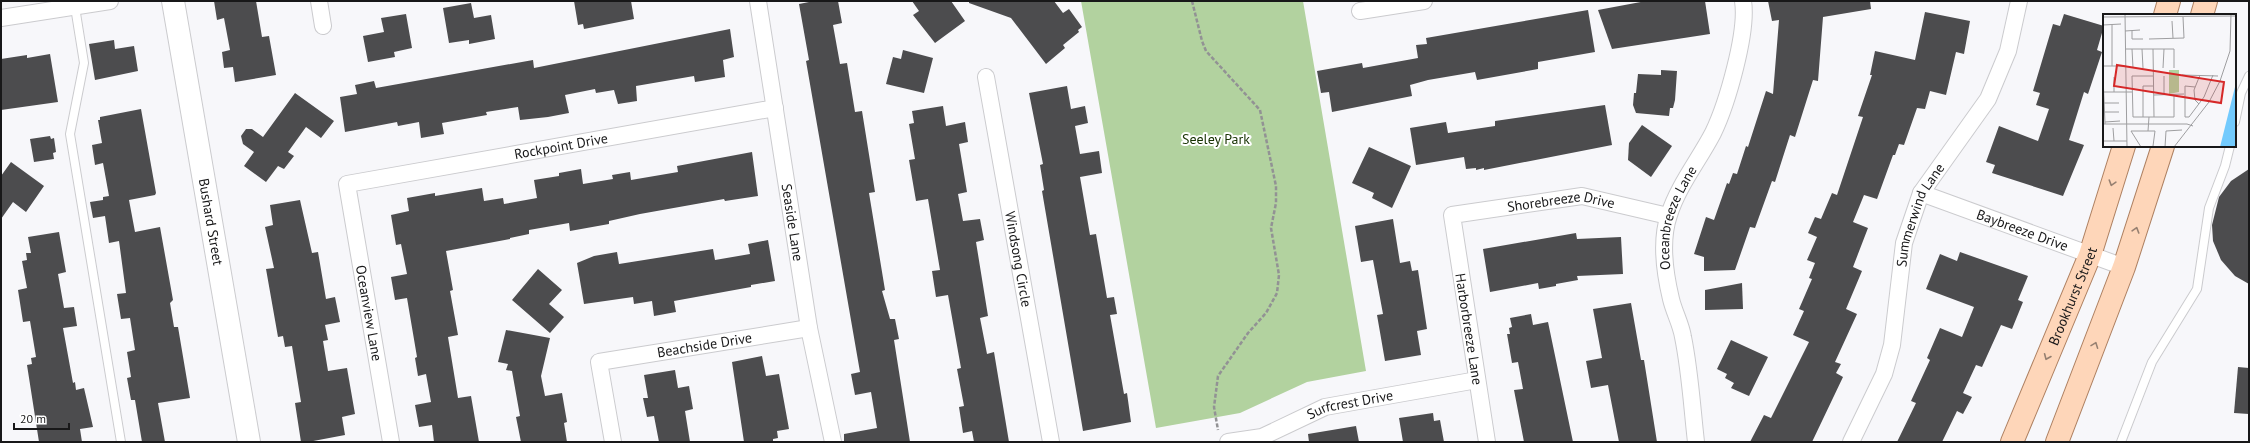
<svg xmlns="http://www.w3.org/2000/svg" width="2250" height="443" font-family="'PT Sans',sans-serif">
<rect width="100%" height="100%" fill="#f7f7fa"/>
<!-- green -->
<path fill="#b2d29f" d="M1081,1h222l63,370 -59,11 -67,31 -84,15z"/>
<!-- building -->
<g fill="#4c4c4e">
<path d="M214,1h42l6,36 7,-1 7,39 -41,7 -2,-15 -9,1 -2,-16 8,-2 -6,-32 -7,2z"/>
<path d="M574,1h57l3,18 -50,10 -1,-5 -5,1z"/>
<path d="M814,1h24l4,22 -9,2 7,39 7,-1 8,49 7,-1 13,81 -6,1 16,97 -3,1 8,28h5l4,20 -5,1 16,102h-66v-8l33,-6 -6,-36 -16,3 -4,-21 9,-2 -54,-311 3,-1 -10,-56z"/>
<path d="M912,1h39l14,20 -30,22 -22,-28 6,-4z"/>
<path d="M969,1h85l9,12 6,-4 13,18 -4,3 1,2 -16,13 2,3 -19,16 -35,-46 -42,-15z"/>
<path d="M1646,1h59l5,33 -98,15 -14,-39z"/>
<path d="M1768,1h102l1,8 -48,8 -5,64 -5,-1 -18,57 -5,-2 -15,47 -3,-1 -17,47 -5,-1 -15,43 -31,1v-14l-10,-3 12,-37 8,3 13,-37 2,1 4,-11 4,1 9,-28 2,1 18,-56 7,3 6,-74 -7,1z"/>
<path d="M471,3l3,15 17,-3 4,24 -26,5v-4l-20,3 -6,-35z"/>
<path d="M1588,10l7,42 -57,10v7l-61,11 -2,-8 -47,8 -18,5 2,11 -80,16 -3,-20 -8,1 -4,-22 45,-8 1,5 55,-10 -2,-13 11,-1 -1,-6z"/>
<path d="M1925,12l45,9 -6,33 -8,-2 -10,43 -16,-4 -5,18 -8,-1 -13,37 -5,-1 -4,11h-2l-16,44 -13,-4 -11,27 15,6 -15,39 9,4 -16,38 11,5 -22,48 6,2 -5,9 7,4 -31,65h-62l14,-27 7,3 38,-76 -16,-7 11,-24 -5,-2 13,-30 -3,-1 6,-15 -8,-3 10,-23 -9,-4 7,-16 6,2 11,-26 5,2 26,-78 -5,-1 14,-41h-2l5,-24 40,9z"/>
<path d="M406,14l6,34 -18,4 1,5 -27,5 -5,-26 21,-4 -3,-14z"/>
<path d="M2064,14l40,12 -7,24 5,2 -14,42 -4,-2 -15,48 15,5 -21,51 -71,-23 3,-8 -9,-3 13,-36 39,15 11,-32 -13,-4 4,-12 -7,-2 20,-67 7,2z"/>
<path d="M730,29l4,28 -11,3 2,17 -30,5 -1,-6 -58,10 1,15 -19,3 -4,-14 -18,3 -1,-4 -30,6 4,18 -21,4 -28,3 -2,-13 -32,5 1,3 -45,8 2,11 -23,4 -2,-16 -21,4 -1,-4 -52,10 -5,-35 17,-3 -2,-9 19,-4 2,7 157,-28 1,8z"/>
<path d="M114,40l1,9 19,-3 4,25 -43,9 -6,-36z"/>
<path d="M903,50l30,8 -9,35 -38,-9 7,-27 8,2z"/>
<path d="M50,54l8,48 -57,8v-51l26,-4v3z"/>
<path d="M1661,70l16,1 -2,29 -2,8h-3l-1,8 -33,-3 -3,-8 1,-12h2l2,-19 23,1z"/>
<path d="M1067,86l4,23 14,-3 3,17 -13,3 5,28 19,-3 3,22 -22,4 10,58 6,-1 11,64 7,-1 3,17 -7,1 14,79 3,-1 4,29 -48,9 -41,-240 2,-1 -4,-25 3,-1 -14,-71z"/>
<path d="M295,93l39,28 -13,17 -15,-11 -18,25 6,4 -10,13 -6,-3 -12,16 -22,-16 10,-14 -11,-8 -2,-8 5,-7h6l11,8z"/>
<path d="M1605,105l7,40 -128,25v-2l-8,2v-2l-10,1 -2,-12 -48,8 -6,-37 36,-6 2,11 47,-7v-5z"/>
<path d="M943,106l3,20 19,-4 3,20 -9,2 8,48 -9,2 5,27 17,-2 4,21 -8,2 12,74 -8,2 7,36 7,-2 15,90h-35l-2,-11 -9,2 -4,-26 5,-1 -7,-37 4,-1 -13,-73 -12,2 -4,-26 8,-1 -12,-71 -12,2 -7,-41 6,-1 -6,-35 5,-1 -2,-12z"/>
<path d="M141,109l15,84 -1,2 -26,5 6,32 25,-5 13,73 -3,3 4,24h4l12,71 -32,5 7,39h-23l-7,-42h-4l-4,-22 4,-1 -4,-25 8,-2 -5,-32 -9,1 -4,-25 9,-1 -7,-52 -10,2 -4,-27 -12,2 -3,-16 13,-2v-3l6,-1 -6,-33 -8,2 -3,-20 10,-2 -4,-23h2v-3z"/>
<path d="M1642,125l30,21 -21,31 -23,-17 1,-17z"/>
<path d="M50,136l1,3 3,-1 2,14 -3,1 1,6 -20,3 -4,-23z"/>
<path d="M1369,147l42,19 -19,42 -20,-10 2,-5 -22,-10z"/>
<path d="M752,152l6,44 -33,5 -1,-2 -84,15 -31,7v3l-39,7 -1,-8 -40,7v4l-19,4v1l-64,12 7,39 -3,1 8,44 -10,2 10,61 13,-2 8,46h-45l-2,-17 -13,2 -4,-22 16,-3 -5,-28 -8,2 -3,-18 2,-1 -10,-59 -12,2 -4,-23 16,-3 -6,-30 -5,1 -5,-30 18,-4 -2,-13 28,-5v3l47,-8 2,13 19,-3 1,6 33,-6 -3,-18 25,-4v-3l22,-4 2,15 30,-5 -1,-4 18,-3 1,8 47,-8 -1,-6z"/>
<path d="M11,162l33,24 -18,26 -13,-10 -12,17v-43z"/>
<path d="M2249,169v115l-14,-8 -14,-16 -8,-19 -1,-16 7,-28 12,-16z"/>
<path d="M300,200l12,53 6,-1 8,47 9,-2 5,25 -15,3 3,15 -5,1 5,30 19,-3 8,46 -13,3 3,18 -37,7h-7l-6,-39 6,-1 -9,-56 -7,1 -2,-11 -5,1 -12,-68 8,-1 -9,-41 8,-2 -3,-20z"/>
<path d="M1393,219l7,44 10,-2 2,10 6,-1 9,59 -10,2 4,24 -36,6 -8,-46 6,-1 -10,-54 -12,2 -6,-36z"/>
<path d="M59,232l7,40 -8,2 6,34 10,-1 3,19 -14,2 10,55 2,-1 1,8 8,-2 9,39 -13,2 2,13h-43l-12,-77 5,-1 -1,-6 5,-1 -6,-36 -7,1 -5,-32 9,-2 -5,-27 5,-1 -1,-7h5l-3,-16z"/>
<path d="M1576,233l1,6 44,-2 2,37 -46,2 1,4 -22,4v2l-17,3 -1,-6 -48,9 -7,-43z"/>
<path d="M768,240l7,41 -24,4v2l-77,14 2,11 -22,4 -2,-15 -18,3 -1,-7 -49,7 -7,-41 17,-7 23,-4 2,12 94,-15 2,11 35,-6 -2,-10z"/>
<path d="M1960,252l68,24 -10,24 5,2 -11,27 -11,-4 -19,42 -6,-2 -13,28 9,4 -9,17 -6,-3 -15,31h-45l19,-39 -5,-2 19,-41 -3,-2 13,-30 22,9 12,-30 -48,-18 14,-35 17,7z"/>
<path d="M538,269l24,21 -13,14 15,13 -14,16 -38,-33z"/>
<path d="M1742,283l1,26 -38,1v-20z"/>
<path d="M1631,303l10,57h3l13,82h-38l-11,-57 -17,3 -5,-27 16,-3 -9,-49z"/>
<path d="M1531,314l2,11 15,-3 25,120h-49l-10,-52 9,-1 -5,-27 -6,1 -5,-29h3l-1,-6 3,-1 -2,-9z"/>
<path d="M506,330l44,8 -9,38 4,20 17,-3 5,29 -3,1 3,19h-46l-5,-25 4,-1 -8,-45 -6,-1 2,-6 -10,-2z"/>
<path d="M1731,340l37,17 -19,39 -18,-8 3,-5 -9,-5 2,-4 -10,-5z"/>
<path d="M762,356l4,20 13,-2 10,55 -12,2 1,7 -5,1v3h-29l-12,-80z"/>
<path d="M2238,367l11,1v46l-15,-1z"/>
<path d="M675,370l3,18 11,-2 4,23 -8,2 5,31h-31l-5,-26 -7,1 -4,-19h5l-4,-23z"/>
<path d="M1433,413l1,8 6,-1 4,22h-41l-4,-24z"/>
<path d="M1356,426l3,16h-50l-1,-8z"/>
</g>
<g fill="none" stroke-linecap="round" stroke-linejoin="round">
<!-- lane casing -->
<g stroke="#cbcbce" stroke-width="10">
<g id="lane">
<path d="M75,7l9,56 -14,71 51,308"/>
<path d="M2235,122l6,-29 8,-17"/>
<path d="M2121,442l31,-80 45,-73 12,-81 16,-42 5,-20"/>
</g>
</g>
<!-- street casing -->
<g stroke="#cbcbce" stroke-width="18">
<g id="street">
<path d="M319,1l4,25"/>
<path id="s1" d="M758,1l51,327 24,114"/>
<path d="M1360,11l64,-10"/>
<path d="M1,18l109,-17"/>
<path id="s2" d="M986,77l65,365"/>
<path id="s3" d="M1921,193l203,74"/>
<path id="s4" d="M391,442l-44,-258 428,-76"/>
<path id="s5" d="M613,442l-14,-80 210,-34"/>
<path id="s6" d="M1228,442l34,-5 63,-30 152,-27"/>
<path id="s7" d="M1487,442l-35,-227 130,-19 86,20"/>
<path id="s8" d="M1696,442c-4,-35 -6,-71 -13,-105 -2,-13 -9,-25 -12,-38 -6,-25 -11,-58 -2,-84 9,-29 30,-55 44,-82 14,-29 35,-101 30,-132"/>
<path id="s9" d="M1851,442l33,-68 8,-29 12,-102 17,-50 67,-94 20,-48 11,-50"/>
</g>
</g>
<!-- secondary casing -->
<g stroke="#cbcbce" stroke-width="24">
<g id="secondary">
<path id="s10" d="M173,1l76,441"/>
</g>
</g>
<!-- primary casing -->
<g stroke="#ae8162" stroke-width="24">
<g id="primary">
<path d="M2165,15l4,-14"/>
<path d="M2202,15l4,-14"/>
<path id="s11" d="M2012,442l78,-187 34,-109"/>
<path d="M2057,442l67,-175 39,-121"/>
</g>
</g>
<!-- path -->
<path stroke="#929294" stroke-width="2.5" stroke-dasharray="4 2" stroke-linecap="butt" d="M1192,1l10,40 4,10 54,59 16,76v17l-5,25 8,47 -2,18 -11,20 -18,20 -30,43 -4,31 4,23"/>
<!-- lane -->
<use href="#lane" stroke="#fff" stroke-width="8"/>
<!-- street -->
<use href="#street" stroke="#fff" stroke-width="16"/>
<!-- secondary -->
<use href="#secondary" stroke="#fff" stroke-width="22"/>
<!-- primary -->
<use href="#primary" stroke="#fed6b9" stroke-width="22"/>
</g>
<!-- one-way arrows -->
<defs><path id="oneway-chevron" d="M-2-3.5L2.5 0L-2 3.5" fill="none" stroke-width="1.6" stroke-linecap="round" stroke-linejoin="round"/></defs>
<g stroke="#968071">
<use href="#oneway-chevron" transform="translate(2112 183) rotate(107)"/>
<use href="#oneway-chevron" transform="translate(2136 230) rotate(-73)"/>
<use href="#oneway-chevron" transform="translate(2095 345) rotate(-69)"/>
<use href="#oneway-chevron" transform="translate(2047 357) rotate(113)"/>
</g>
<g text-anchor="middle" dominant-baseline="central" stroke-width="4" stroke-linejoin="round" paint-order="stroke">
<!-- park labels -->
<g font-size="14" fill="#163100" stroke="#fff">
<text x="1216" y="139">Seeley Park</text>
</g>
<!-- street labels -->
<g font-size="14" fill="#181819" stroke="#fff">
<text stroke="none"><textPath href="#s4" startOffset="479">Rockpoint Drive</textPath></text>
<text stroke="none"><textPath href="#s7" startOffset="340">Shorebreeze Drive</textPath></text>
<text stroke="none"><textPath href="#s9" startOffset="240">Summerwind Lane</textPath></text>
<text stroke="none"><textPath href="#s8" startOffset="230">Oceanbreeze Lane</textPath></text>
<text stroke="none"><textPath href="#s10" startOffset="224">Bushard Street</textPath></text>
<text stroke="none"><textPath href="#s1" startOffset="224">Seaside Lane</textPath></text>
<text stroke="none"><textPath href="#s3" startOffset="108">Baybreeze Drive</textPath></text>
<text stroke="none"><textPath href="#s2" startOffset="185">Windsong Circle</textPath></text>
<text stroke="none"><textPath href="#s11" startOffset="158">Brookhurst Street</textPath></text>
<text transform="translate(369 313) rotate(80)">Oceanview Lane</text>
<text transform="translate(1469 329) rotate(81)">Harborbreeze Lane</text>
<text stroke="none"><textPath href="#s5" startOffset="188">Beachside Drive</textPath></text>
<text stroke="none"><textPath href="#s6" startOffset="129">Surfcrest Drive</textPath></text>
</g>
</g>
<!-- overview -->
<g transform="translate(2103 14)">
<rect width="133" height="133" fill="#f7f7fa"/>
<path d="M66,56h10v22l-10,2z" fill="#b2d29f"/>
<path d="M133,69v64h-16z" fill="#72cafd"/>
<path fill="none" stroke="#9e9ea0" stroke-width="1" d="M22,0l2,133M0,3l133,-1M69,7l1,17M0,11l18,-1M9,11v41M22,17l15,-1M29,17v8h11M46,25l35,-1 -1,-21M22,35h49v19M29,35l1,19M39,35l1,19M50,35l1,68M0,52h23M60,54l1,-19M79,61l36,1M0,62l2,48M50,62h-21l1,41h41v-22M61,62v18M11,63v15M92,73l-10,-1v31h4l15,-20 9,-22M0,78h29M51,81l30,-1M1,89h15M96,90l-4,-4 -1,-10 6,-15M2,98h14M40,103v-31h10M2,108l15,-1M0,110h84l6,2M10,114l1,13M28,117h24l-2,15M28,117l10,16M45,117l1,-14M0,127h24M62,133l1,-16 16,-1M71,133l35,-45 11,-21 10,-30 1,-37"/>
<path fill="#d62828" fill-opacity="0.15" stroke="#d62828" stroke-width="2" d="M14,51l107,17 -3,21 -107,-17z"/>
<rect width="133" height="133" fill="none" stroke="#181819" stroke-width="2"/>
</g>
<!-- border -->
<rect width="2250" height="443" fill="none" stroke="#181819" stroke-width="4"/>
<!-- scale -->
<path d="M14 423v6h55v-6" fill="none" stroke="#181819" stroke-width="2"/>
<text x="20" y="423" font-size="12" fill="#181819" stroke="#ffffff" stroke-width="3" paint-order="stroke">20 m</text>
</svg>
